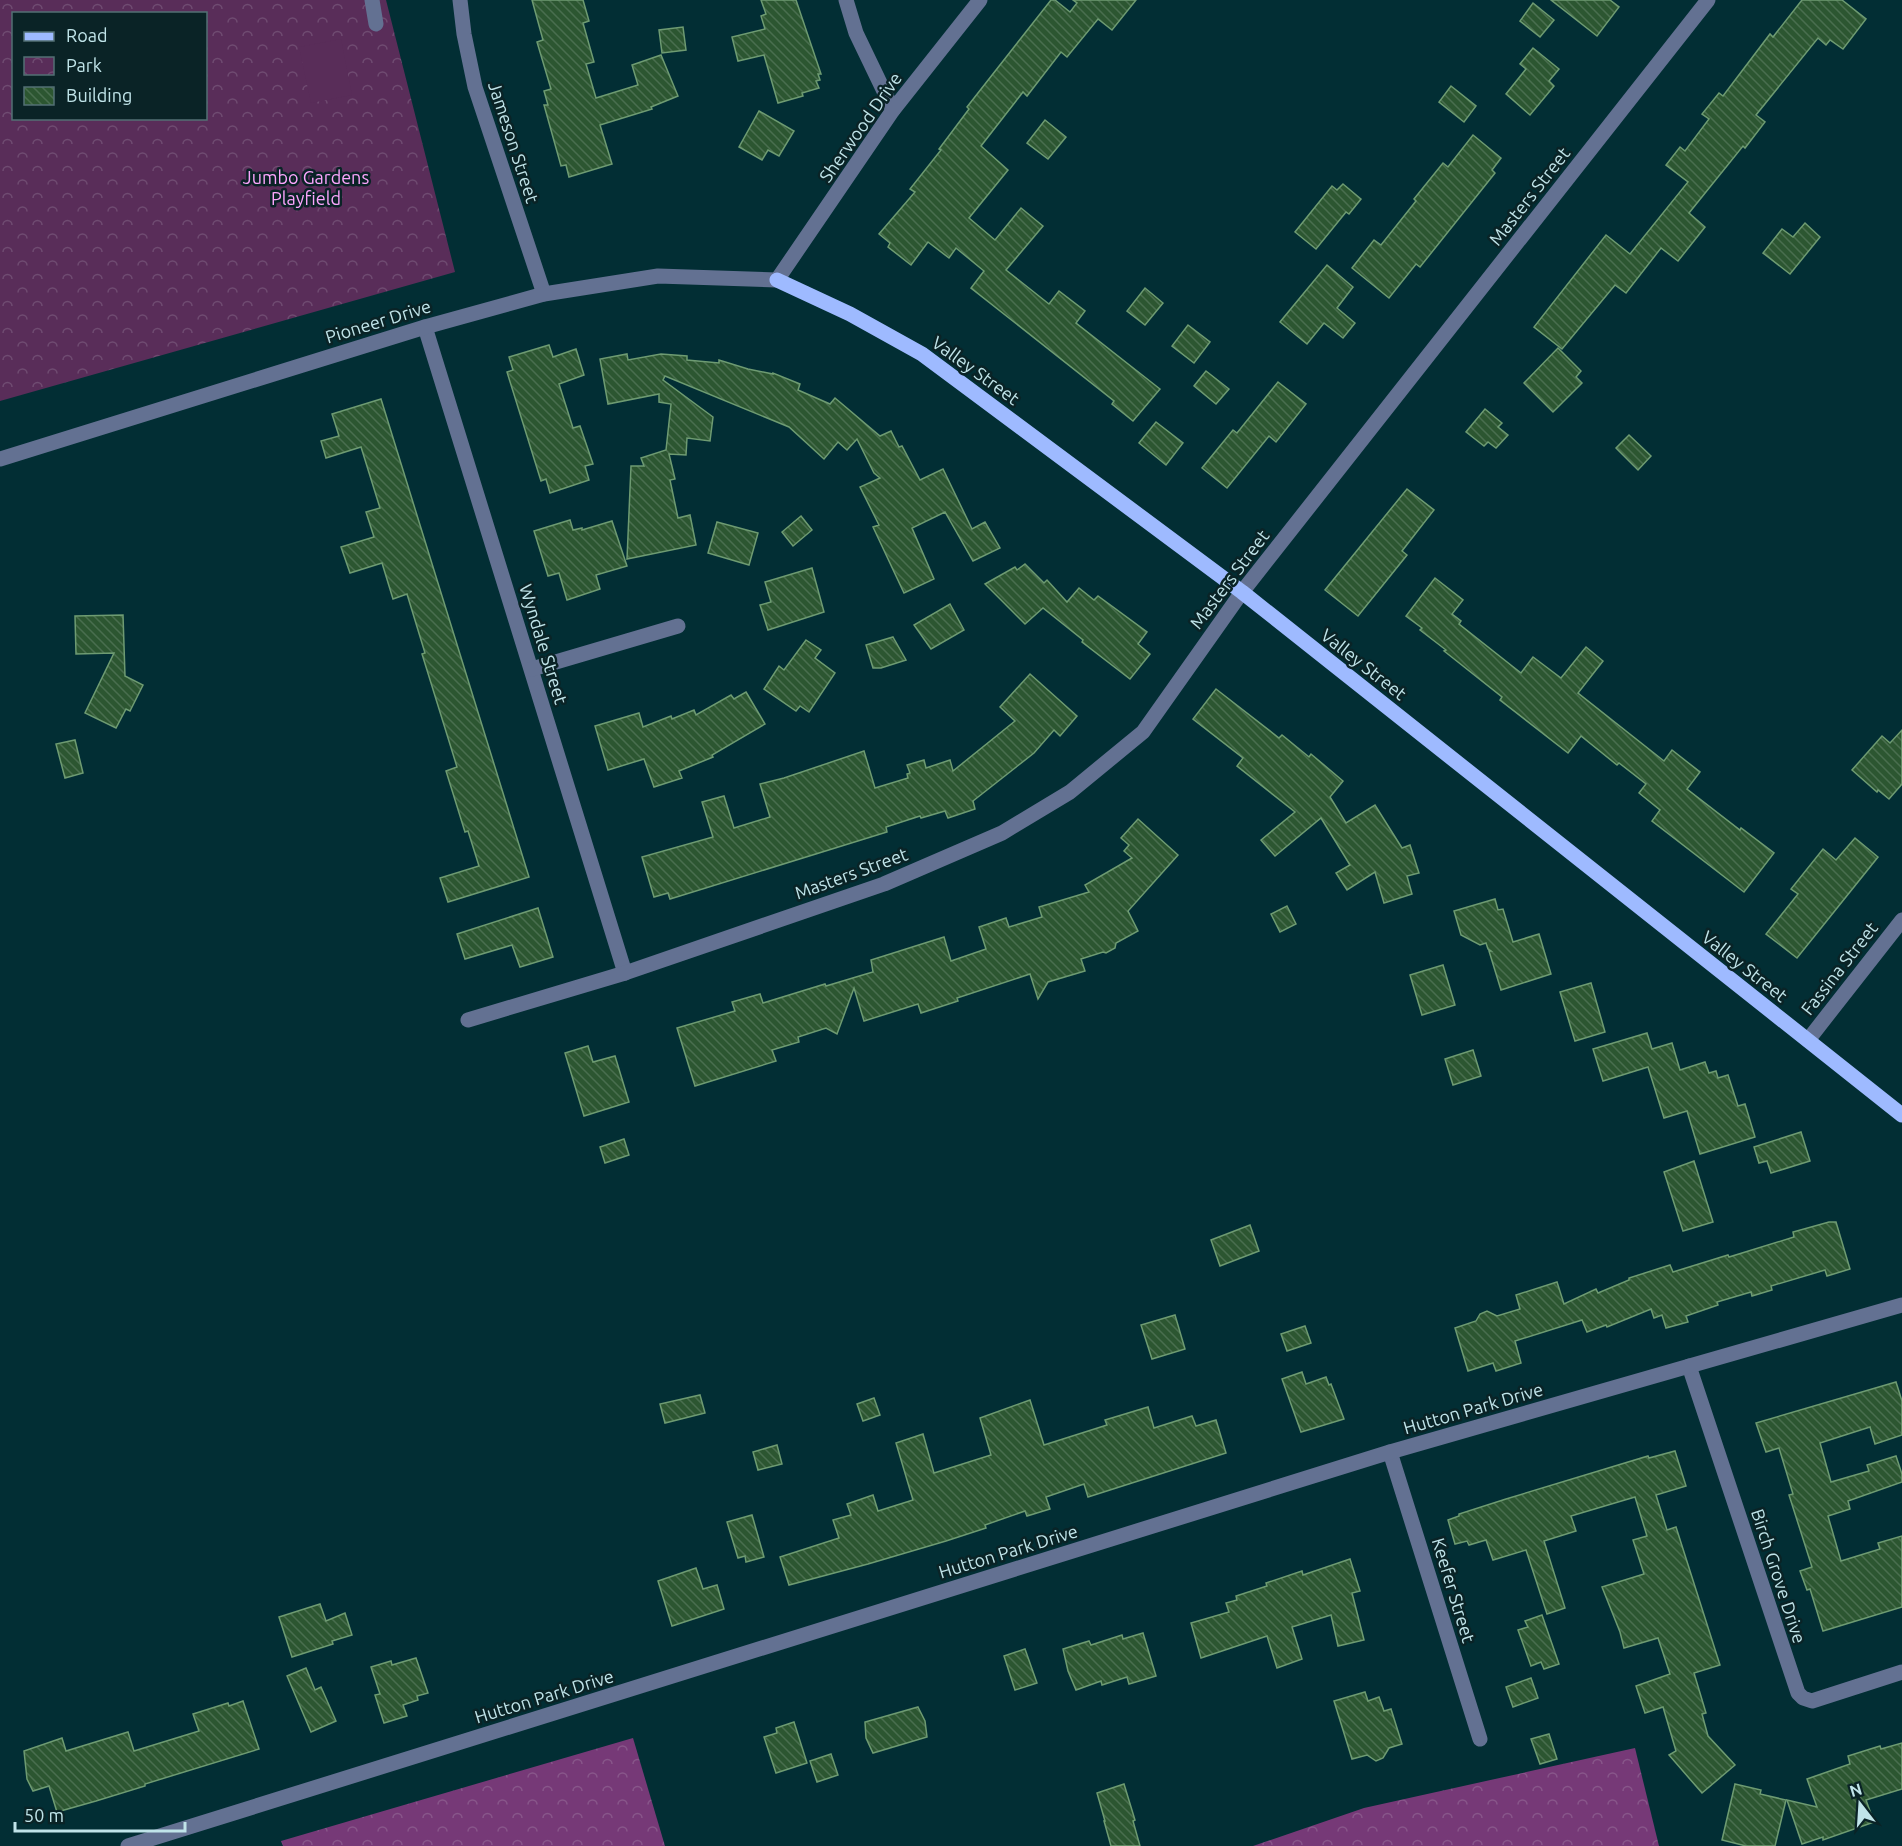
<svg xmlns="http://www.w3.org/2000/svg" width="1902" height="1846" font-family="Ubuntu,sans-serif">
<defs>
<pattern id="forest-crowns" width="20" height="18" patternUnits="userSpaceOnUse" patternTransform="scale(1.5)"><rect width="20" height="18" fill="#763977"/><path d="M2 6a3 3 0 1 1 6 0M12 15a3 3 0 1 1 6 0" fill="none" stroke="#88568a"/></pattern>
<pattern id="park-crowns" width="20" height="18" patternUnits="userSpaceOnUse" patternTransform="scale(1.5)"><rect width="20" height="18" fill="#592d59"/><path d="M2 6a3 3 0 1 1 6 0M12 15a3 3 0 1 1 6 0" fill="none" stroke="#6f4b71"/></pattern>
<pattern id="building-back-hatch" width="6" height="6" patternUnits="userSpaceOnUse" patternTransform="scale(1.5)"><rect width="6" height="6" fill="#2c5631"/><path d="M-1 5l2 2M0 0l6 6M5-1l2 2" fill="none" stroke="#496e4f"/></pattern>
</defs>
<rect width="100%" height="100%" fill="#022e34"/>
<!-- forest -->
<g fill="url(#forest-crowns)">
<path d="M633,1738l32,108h-382l-2,-5z"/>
<path d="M1635,1748l24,98h-406l111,-38z"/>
</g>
<!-- park -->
<path fill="url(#park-crowns)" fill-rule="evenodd" d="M0,0h386l69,272 -455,129zM14,14h192v104h-192z"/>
<!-- pitch -->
<path fill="#592d59" d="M341,39l11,56 -41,8 -12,-56z"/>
<!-- building -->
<g fill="url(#building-back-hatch)" stroke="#6e9b72" stroke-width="1.5">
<path d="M532,0h51l6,21 -6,2 11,39 -8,2 10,34 42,-13 -6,-20 29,-10 17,41 -27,11 1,2 -52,16 12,39 -43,13 -3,-12 -5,1 -17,-61h4l-4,-14 7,-2 -14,-47 6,-2z"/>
<path d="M761,0h35l25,74h-3l2,6 -4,1 3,7 -17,5 1,3 -25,7 -14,-48 -26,6 -6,-24 33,-8 -4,-13 5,-2z"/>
<path d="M1051,0h4l15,12 7,-9 -4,-3h63l-24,30 -14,-11 -31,38 -6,-5 -34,44 -4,-4 -42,54 27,24 -39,48 26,22 26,-32 22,18 -37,44 43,34 10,-13 26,20 -9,12 84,66 -27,32 -21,-17 2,-3 -143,-113 13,-17 -28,-23 -7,10 -21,-16 -17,23 -23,-18 2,-4 -11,-9 36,-42 -5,-3 31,-39 -2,-1 30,-40 -2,-2z"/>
<path d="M1551,0h59l9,7 -22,29z"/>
<path d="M1802,0h40l24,19 -23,30 -13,-9 -4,5 -8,-7 -62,77 9,7 -20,26 -2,-2 -54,67 16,14 -27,34 -17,-13 -35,45 -11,-8 -53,64 -28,-22 72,-92 24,19 58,-72 -22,-17 14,-18 5,4 24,-32 -7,-5 17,-21 4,3 47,-62 3,3z"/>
<path d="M1533,3l21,17 -14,17 -20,-16z"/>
<path d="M683,27l3,23 -24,3 -3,-23z"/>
<path d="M1533,48l26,21 -10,12 5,5 -24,29 -24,-21 20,-25 -6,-5z"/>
<path d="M1451,86l25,20 -12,16 -25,-20z"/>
<path d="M759,111l35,20 -15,25 -11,-6 -6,10 -23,-13z"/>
<path d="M1045,120l21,17 -18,22 -21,-16z"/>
<path d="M1473,135l28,23 -9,12 3,3 -75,94 -4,-3 -27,34 -37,-30 22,-28 7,5 35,-44 -2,-2 29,-36 5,4z"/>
<path d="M1343,184l18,15 -12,15 -3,-2 -30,37 -21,-17 37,-46 5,4z"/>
<path d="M1805,223l15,14 -30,37 -27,-21 19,-24 11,8z"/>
<path d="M1327,265l26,22 -16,21 18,15 -12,15 -19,-15 -17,21 -27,-22z"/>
<path d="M1145,288l18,15 -18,22 -18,-14z"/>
<path d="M1188,325l22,17 -16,21 -22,-17z"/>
<path d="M549,345l4,12 23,-8 8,26 -25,9 14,44 7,-2 13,38 -8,2 4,14 -39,13 -4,-14 -5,2 -34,-109 6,-2 -4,-13z"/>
<path d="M1558,348l23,23 -5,6 6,6 -29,29 -29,-29z"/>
<path d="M627,354l1,6 33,-6 26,2v4l32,3v-3l29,9 25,5v-1l27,11 -2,6 32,14 5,-6 45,38 11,-5 8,16 3,-1 18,34 23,-11 29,60 13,-7 15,26 -27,13 -28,-49 -33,16 22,51 -30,14 -31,-66 6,-2 -19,-38 20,-9 -6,-5 -17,-34 -10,11 -9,-8 -14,17 -35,-32 -124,-51 -2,4 50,37 -3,24 -23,-3 -1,17 -17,-1 6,25 -5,1 8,38 12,-3 6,30 -69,14 4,-93h13l-3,-8 25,-8 5,-46 -12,-2v-8l-51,10 -8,-45z"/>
<path d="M1206,371l23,18 -13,15 -22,-18z"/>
<path d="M1278,382l28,22 -30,38 -7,-6 -42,52 -25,-20 31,-38 4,3z"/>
<path d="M381,399l148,478 -81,25 -8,-24 39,-12 -11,-35 -3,1 -19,-61 11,-4 -35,-113 3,-1 -18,-59 -14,5 -11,-36 -32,10 -9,-26 33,-10 -8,-25 14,-4 -19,-61 -35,11 -5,-17 18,-5 -7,-22z"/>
<path d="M1485,409l17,14 -4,4 10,8 -12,13 -8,-6 -4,4 -18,-14z"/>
<path d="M1156,422l27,21 -17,22 -27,-22z"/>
<path d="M1629,435l22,21 -13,14 -22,-22z"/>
<path d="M1407,489l27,21 -32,41 5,4 -49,61 -33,-26z"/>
<path d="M801,516l11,14 -19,16 -11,-14z"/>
<path d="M570,520l3,10 9,-2v2l30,-9 15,45 -31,9 4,14 -33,11 -8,-27 -11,3 -14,-45z"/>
<path d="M717,522l41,11 -9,32 -41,-12z"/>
<path d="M1025,564l19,19 3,-3 20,22 12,-14 15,12 4,-4 49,36 -9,12 12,10 -20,25 -48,-37 1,-2 -40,-32 -18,16 -40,-40 30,-17 2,3z"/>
<path d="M812,568l12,44 -56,18 -8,-25 11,-3 -6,-20z"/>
<path d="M1435,578l28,22 -11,14 9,7 -2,3 62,49 12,-16 28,21 25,-31 17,14 -25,32 86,68 8,-11 28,22 -13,17 53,41 1,-2 33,25 -30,39 -92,-71 8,-11 -21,-17 7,-9 -27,-21 -2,2 -36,-29 -13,17 -68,-53 2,-3 -58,-46 2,-1 -26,-20 2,-2 -16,-12z"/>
<path d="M950,604l14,26 -33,19 -17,-24z"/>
<path d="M123,615l2,61 18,9 -13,26 -4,-2 -10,19 -31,-15 29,-60 -38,1 -1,-38z"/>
<path d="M893,637l13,23 -25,8h-8l-7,-23z"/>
<path d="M806,640l15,10 -6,8 20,15 -26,39 -9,-6 -4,5 -32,-22 15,-23 5,4z"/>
<path d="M1030,674l47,42 -17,20 -6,-6 -20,23 -61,48 2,8 -27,9 -3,-7 -24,7 -1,-2 -34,11 1,5 -217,67 -2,-6 -14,4 -12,-40 71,-20 -11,-35 22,-6 10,32 36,-11 -10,-33 24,-6 80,-27 11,37 33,-10 -1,-4 3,-1 -3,-8 17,-5 2,8 24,-8 3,11 62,-50 -15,-14z"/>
<path d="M1216,689l63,49 3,-3 27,22 2,-3 32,27 -13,16 16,26 29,-18 27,43 8,-3 9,28 -12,3 5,18 -28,9 -9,-31 -28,18 -11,-17 14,-8 -29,-47 -46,38 -14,-16 34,-28 -58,-46 6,-8 -50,-39z"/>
<path d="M746,692l19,32 -53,31 1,2 -34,14 3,7 -28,9 -10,-28 -36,11 -13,-44 44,-13 4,14 28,-11 1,3 22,-9 2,5 35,-20 3,4z"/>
<path d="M1902,730v54l-13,15 -11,-9 -1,2 -25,-22 30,-34 8,7z"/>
<path d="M75,740l8,33 -18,5 -9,-34z"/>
<path d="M1138,819l40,36 -50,56 10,20 -22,12 -1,5 -9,5 -3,-1 -22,7 4,12 -37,11 -10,17 -8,-25 -73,24 1,3 -37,12 -3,-9 -54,17 -10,-33 -17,46 -11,-6 -28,9 1,5 -27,8 4,11 -81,25 -18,-58 58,-17 -3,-9 28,-8 3,9 62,-19 1,2 40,-12 7,-2 -2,-12 73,-23 7,24 35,-12 -7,-22 27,-9 3,9 33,-10 -3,-10 50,-15 -4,-7 47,-27 -8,-7 5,-6 -8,-7z"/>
<path d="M1855,838l23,19 -81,101 -31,-24 32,-40 -7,-5 32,-40 13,11z"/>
<path d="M1495,899l3,11 5,-1 10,33 26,-8 12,40 -50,16 -12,-39h2l-3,-2 -2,-6 -6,2 -19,-10 -7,-24z"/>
<path d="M1287,906l9,18 -16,8 -9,-18z"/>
<path d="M538,908l15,49 -33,10 -8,-22 -47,14 -8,-25z"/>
<path d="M1443,965l12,40 -33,10 -12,-40z"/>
<path d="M1591,983l14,49 -30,9 -15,-49z"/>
<path d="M1647,1033l5,16 20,-6 8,27 25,-8 4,11 7,-2 2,7 10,-3 10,31 7,-2 10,33 -55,17 -13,-43 -23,7 -16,-51 -45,14 -10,-32z"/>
<path d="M588,1046l5,16 22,-6 14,46 -45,14 -19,-63z"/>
<path d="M1473,1050l8,26 -28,9 -8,-26z"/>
<path d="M1801,1132l9,29 -39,12 -4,-12 -8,2 -5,-16z"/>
<path d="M624,1139l5,16 -24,8 -5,-16z"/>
<path d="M1694,1161l19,61 -30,9 -19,-59z"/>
<path d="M1829,1222h7l14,47 -23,7 -2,-6 -54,16 1,4 -20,6 -1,-4 -34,10 1,3 -32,11 2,6 -22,6 -4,-13 -8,3 -3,-9 -44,18 -1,-2 -19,7 -5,-12 -67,21 6,22 -25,8 -3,-8 -25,8 -13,-43 21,-7 4,-7 7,-3 10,5 23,-7 -4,-14 41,-13 7,22 32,-15 2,4 31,-13v-2l41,-13 3,7 55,-17 1,2 65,-20 -1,-5z"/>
<path d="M1250,1225l9,26 -39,15 -9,-26z"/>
<path d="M1175,1315l10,34 -33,10 -11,-34z"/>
<path d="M1305,1326l6,17 -24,8 -6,-17z"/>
<path d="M1302,1372l4,12 20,-7 3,8 2,-1 13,35 -43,13 -19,-53z"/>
<path d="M1896,1382l6,19v34l-27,9 -5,-17 -50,16 11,39 38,-11 -2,-6 29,-9 6,18v8l-54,19 2,8 -22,7 13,45 39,-12 -2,-6 24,-7v71l-79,24 -13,-42 -3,1 -7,-19 12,-4 -23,-72 4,-1 -14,-46 -13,4 -10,-29z"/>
<path d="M700,1395l5,18 -40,10 -5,-19z"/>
<path d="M874,1398l6,17 -17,6 -6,-17z"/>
<path d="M1030,1400l14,45 63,-20 -2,-5 43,-13 6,21 38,-12 4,10 20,-6 10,33 -138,44 -4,-13 -38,13 4,12 -23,7 -2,-5 -40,14 1,3 -40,13 -78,23 -79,21 -9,-28 59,-19 -6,-18 18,-5 -4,-11 26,-9 5,16 35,-11 -17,-57 27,-9 11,39 57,-18 -11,-37z"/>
<path d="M777,1445l5,19 -24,6 -5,-18z"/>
<path d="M1675,1451l11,35 -30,9 11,35 9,-3 44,138 -26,8 12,40 -4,1 6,22 27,29 -33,28 -33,-38 7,-4 -13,-44 -18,6 -9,-27 34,-12 -12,-36 -34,10 -4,-16 -18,-45 42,-13 -11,-34 14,-4 -12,-39 -64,19 5,15 -32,10 21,67 -18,6 -21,-64 -33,10 -7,-20 -17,5 -2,-4 -12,3 -7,-24 11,-4v-2l47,-15 142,-43 1,2z"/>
<path d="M752,1515l12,42 -18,5 -1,-6 -7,2 -11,-36z"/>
<path d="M1350,1559l10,32 -8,2 12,47 -26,6 -7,-31 -39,12 10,32 -25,9 -10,-32 -66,22 -10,-35 38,-11 -3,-9 11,-3 -1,-4 31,-10 -1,-3 36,-12 1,4z"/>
<path d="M696,1568l7,21 14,-4 7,24 -52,17 -14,-45z"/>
<path d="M320,1604l6,17 19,-8 7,22 -20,6 1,3 -41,13 -13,-40z"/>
<path d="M1542,1615l17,49 -15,5 -3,-7 -10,4 -13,-36 10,-3 -3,-6z"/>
<path d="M1143,1633l13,43 -27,8 -2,-7 -25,8 -1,-4 -25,9 -8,-19 -5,-22 26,-8 2,4 31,-10 1,4z"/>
<path d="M1025,1649l12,34 -22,7 -11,-34z"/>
<path d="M416,1658l12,35 -11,3 1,4 -15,5 4,11 -23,7 -9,-28 5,-1 -9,-27 20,-6 1,4z"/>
<path d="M306,1668l9,22 6,-3 15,34 -25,11 -24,-56z"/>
<path d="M1531,1678l7,20 -25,9 -7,-20z"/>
<path d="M1365,1692l3,9 11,-4 5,14 7,-2 11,35 -13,4 -6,10 -7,3 -9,-6 -15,4 -18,-58z"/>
<path d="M243,1701l16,48 -114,35v2l-49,15 -39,11 -8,-26 -16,5 -6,-12 -3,-28 38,-13 4,13 62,-19 6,19 65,-20 -6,-17 35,-11 1,3z"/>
<path d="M918,1707l7,14 2,16 -54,16 -7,-15 -1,-16z"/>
<path d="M794,1722l13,41 -31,10 -12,-36 13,-4 -1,-5z"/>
<path d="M1549,1734l8,25 -17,5 -9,-25z"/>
<path d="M1902,1743v46l-36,11 8,22 -51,18v-3l-21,7 -15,-44 30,7 -10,-28 43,-15 -2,-8 32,-10 1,3z"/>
<path d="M831,1754l7,21 -21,7 -7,-21z"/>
<path d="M1124,1784l11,36 -2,1 7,25h-29l-7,-25h1l-8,-28z"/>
<path d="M1735,1784l26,6 -1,4 26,6 -11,46h-29l-24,-6z"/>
</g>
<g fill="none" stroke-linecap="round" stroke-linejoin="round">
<!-- minor -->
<g stroke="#637192" stroke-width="15">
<path d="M372,0l4,24"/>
<path d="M460,0l4,34 11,53 69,207"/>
<path d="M846,0l10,33 37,77"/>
<path d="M425,327l200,646"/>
<path d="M0,459l425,-132 119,-33 114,-18 119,4 116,-170 87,-110"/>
<path d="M532,669l146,-43"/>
<path d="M468,1020l157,-47 259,-89 118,-51 68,-41 73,-60 99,-140 466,-592"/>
<path d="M1808,1040l94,-120"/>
<path d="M1689,1366l109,327 5,5 9,3 90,-29"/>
<path d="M1390,1452l90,287"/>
<path d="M128,1846l1262,-394 512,-147"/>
</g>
<!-- major -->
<path stroke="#9ebaff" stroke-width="15" d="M777,280l73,34 72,40 320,238 660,523"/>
</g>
<g text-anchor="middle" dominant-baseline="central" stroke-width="5" stroke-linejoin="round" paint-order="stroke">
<!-- street labels -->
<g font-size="18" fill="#c0e4e9" stroke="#0a2326">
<text transform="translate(860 127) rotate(-55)">Sherwood Drive</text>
<text transform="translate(514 142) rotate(72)">Jameson Street</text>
<text transform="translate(1529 196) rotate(-52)">Masters Street</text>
<text transform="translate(378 321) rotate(-17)">Pioneer Drive</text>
<text transform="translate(976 370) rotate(36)">Valley Street</text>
<text transform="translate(1229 579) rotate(-53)">Masters Street</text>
<text transform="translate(544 644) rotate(73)">Wyndale Street</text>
<text transform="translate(1364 664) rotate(38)">Valley Street</text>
<text transform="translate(851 873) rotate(-20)">Masters Street</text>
<text transform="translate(1745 966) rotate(38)">Valley Street</text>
<text transform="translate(1839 968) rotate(-52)">Fassina Street</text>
<text transform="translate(1473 1408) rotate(-16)">Hutton Park Drive</text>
<text transform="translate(1008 1551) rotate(-17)">Hutton Park Drive</text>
<text transform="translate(1779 1576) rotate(72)">Birch Grove Drive</text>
<text transform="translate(1454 1590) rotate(73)">Keefer Street</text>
<text transform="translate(544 1696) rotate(-17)">Hutton Park Drive</text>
</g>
<!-- park labels -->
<g font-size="18" fill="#fca5fd" stroke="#0a2326">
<text x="306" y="177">Jumbo Gardens<tspan x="306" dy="21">Playfield</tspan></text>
</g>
</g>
<!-- legend -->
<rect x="12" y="12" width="195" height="108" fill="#0a2326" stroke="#537074" stroke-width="1.5"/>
<rect x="24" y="32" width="30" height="9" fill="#9ebaff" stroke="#537074" stroke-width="1.5"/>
<text x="66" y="42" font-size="18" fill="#c0e4e9">Road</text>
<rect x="24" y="57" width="30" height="18" fill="url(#park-crowns)" stroke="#537074" stroke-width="1.5"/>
<text x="66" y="72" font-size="18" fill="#c0e4e9">Park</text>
<rect x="24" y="87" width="30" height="18" fill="url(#building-back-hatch)" stroke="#537074" stroke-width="1.5"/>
<text x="66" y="102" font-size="18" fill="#c0e4e9">Building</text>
<!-- north arrow -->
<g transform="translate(1860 1804) rotate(343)" stroke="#0a2326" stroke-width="4.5" paint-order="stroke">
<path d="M0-4.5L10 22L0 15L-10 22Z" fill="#c0e4e9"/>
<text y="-9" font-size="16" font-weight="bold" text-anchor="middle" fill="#c0e4e9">N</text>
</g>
<!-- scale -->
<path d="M15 1822v9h170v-9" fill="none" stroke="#c0e4e9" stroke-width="3"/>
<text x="24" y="1822" font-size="18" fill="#c0e4e9" stroke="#0a2326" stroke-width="4.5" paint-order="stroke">50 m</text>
</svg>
